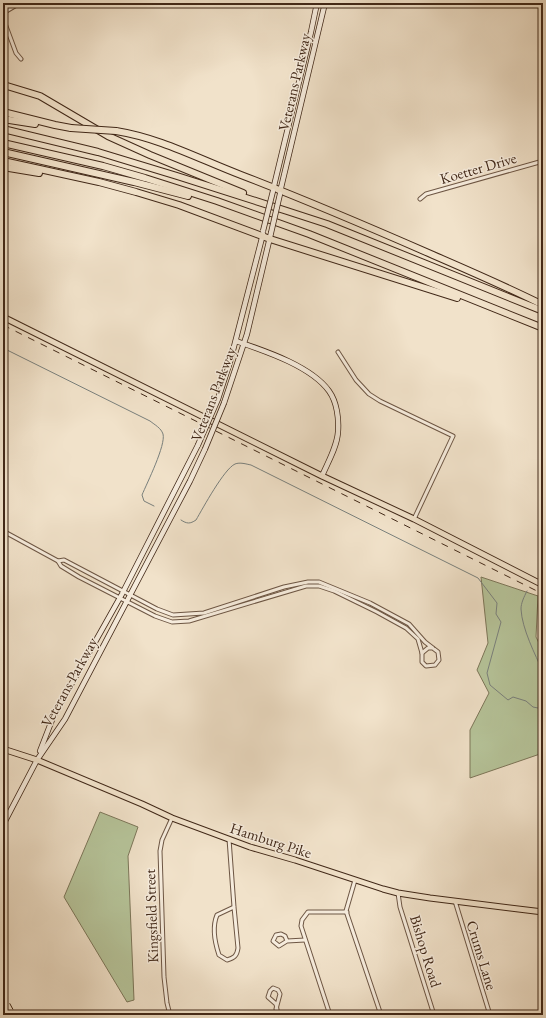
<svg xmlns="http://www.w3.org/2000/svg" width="546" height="1018" font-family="'EB Garamond',serif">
<rect width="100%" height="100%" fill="#f1e2ca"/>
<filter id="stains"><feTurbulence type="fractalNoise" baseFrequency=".005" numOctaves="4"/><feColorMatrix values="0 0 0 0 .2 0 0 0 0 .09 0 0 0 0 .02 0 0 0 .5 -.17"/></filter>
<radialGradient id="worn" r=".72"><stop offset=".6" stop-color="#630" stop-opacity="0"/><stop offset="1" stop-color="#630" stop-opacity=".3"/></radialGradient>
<!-- green -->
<g fill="#b6c49a" stroke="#7c7659">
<path d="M481,577l57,19 -2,41 7,14v104l-3,-1 -70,24v-48l19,-37 -12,-23 11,-27z"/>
<path d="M100,812l38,15 -10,29 6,144 -7,2 -63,-105z"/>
</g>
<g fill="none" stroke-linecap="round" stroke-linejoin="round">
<!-- stream -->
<g stroke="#79807d" stroke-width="1">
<path d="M3,348l147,73c5,4 11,7 13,13 3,11 -16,49 -21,61l2,6 10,5"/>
<path d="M181,520c6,4 9,4 15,0 7,-12 28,-51 39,-56 5,-2 11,0 16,1l227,113 19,25 -1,11 5,8 -14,51 3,12 18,15 5,-3 13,4 7,6 10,2"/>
<path d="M527,591c-3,6 -6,12 -6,18 1,20 14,45 22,63"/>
</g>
<!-- street casing -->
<g stroke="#6d5644" stroke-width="5">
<g id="street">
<path d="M3,13l17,-10"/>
<path d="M3,18l13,35 5,6"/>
<path d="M420,199l6,-5 117,-33"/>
<path d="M338,352l18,28 13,14 11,7 73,35 -39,83"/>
<path d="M3,531l55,30 3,5 18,11 76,39 17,6 17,-1 117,-35h13l15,5 43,21 29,16 12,11 4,14"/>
<path d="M58,561l6,-1 93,49 16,6 31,-2 80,-26 24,-5h11l51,21 39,21 16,18 13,10 1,8 -4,5 -9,1 -4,-4v-9l6,-5h5"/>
<path d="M229,839l5,68 4,41c-1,8 -4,10 -11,12l-8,-5c-4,-12 -7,-28 -2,-40l17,-8"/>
<path d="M355,880l-9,31 35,104"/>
<path d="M398,893l2,14 34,108"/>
<path d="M455,901l35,114"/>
<path d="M287,941l-2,-5 -4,-2 -5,1 -3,6 6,5 8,-5 18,-1"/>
<path d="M276,1009l4,-15 -2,-4 -5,-2 -3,3 -2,6 8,7 2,11"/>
<path d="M170,1015l-3,-12 -3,-26 -4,-126 2,-11 10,-22"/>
<path d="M330,1015l-29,-89 1,-6 6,-8h39"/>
</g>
</g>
<!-- secondary casing -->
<g stroke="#412818" stroke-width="6">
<g id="secondary">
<path d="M273,190l38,-158 6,-29"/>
<path d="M280,192l45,-189"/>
<path d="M236,341c29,10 75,25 93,50 8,11 10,28 9,41 -1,15 -10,30 -16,44"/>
<path d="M218,399l12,-37 33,-128"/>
<path d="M224,403l23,-69 24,-101"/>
<path d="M40,751l14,-36 68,-121 76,-149"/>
<path d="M3,825l34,-65 28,-41 125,-238 15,-32"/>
</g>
</g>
<!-- primary casing -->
<g stroke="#412818" stroke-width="7">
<g id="primary">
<path d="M3,317l319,159 92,43 129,66"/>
<path d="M3,749l34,11 105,44 30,14 78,29 45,13 88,29 15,4 32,5 113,14"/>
</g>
</g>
<!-- highway casing -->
<g stroke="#412818" stroke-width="8">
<g id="highway">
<path d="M3,86h4l33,10 68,40 42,19 93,38"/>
<path d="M3,112l52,13 16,3"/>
<path d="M3,119l32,5"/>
<path d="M3,129l95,23 79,24 110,35 40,13 216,87"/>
<path d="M116,131c44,7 83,28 125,44 65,25 128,52 192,80 37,16 74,32 110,50"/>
<path d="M3,143l100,23 42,12 72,23 92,33 234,94"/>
<path d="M3,152l131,30 54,14"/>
<path d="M3,161l96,21 37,10 43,13 91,34 187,59"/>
<path d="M3,167l36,6"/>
</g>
</g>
<!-- street -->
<use href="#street" stroke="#f6ecdd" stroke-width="3"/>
<!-- secondary -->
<use href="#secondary" stroke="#f6ecdd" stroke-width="4.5"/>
<!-- primary -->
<use href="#primary" stroke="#f1e2ca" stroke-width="5"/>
<!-- highway -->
<use href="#highway" stroke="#f1e2ca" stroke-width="6"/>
<!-- rail -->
<g stroke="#412818" stroke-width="1" stroke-dasharray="7 7" stroke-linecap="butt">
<path d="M3,325l540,269"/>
<path d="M3,991l13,24"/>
</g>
<!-- secondary-bridge casing -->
<g stroke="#412818" stroke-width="6" stroke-linecap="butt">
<g id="secondary-bridge">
<path d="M263,231l10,-40"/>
<path d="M271,233l9,-39"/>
<path d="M198,445l20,-46"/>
<path d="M205,449l19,-46"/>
</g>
</g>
<!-- highway-bridge casing -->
<g stroke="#412818" stroke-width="8" stroke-linecap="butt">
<path id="highway-bridge" d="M71,128l45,3"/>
</g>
<!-- secondary-bridge -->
<use href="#secondary-bridge" stroke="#f6ecdd" stroke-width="4.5"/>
<!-- highway-bridge -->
<use href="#highway-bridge" stroke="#f1e2ca" stroke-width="6"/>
</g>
<g text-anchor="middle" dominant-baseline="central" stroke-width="3" stroke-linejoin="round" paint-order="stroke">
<!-- street labels -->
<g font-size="15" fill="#412818" stroke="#f6ecdd">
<text transform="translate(294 82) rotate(-77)">Veterans Parkway</text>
<text transform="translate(478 168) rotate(-16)">Koetter Drive</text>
<text transform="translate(213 394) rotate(-69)">Veterans Parkway</text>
<text transform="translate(69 682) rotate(-61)">Veterans Parkway</text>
<text transform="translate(271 840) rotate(18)">Hamburg Pike</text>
<text transform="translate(151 916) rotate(-92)">Kingsfield Street</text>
<text transform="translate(426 951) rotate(73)">Bishop Road</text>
<text transform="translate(482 955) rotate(73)">Crums Lane</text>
</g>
</g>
<!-- margin -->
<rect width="546" height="1018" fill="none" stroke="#f1e2ca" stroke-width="16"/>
<rect x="4" y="4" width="538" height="1010" fill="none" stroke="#412818" stroke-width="2"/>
<rect x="8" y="8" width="530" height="1002" fill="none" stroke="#412818"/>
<rect width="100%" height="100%" filter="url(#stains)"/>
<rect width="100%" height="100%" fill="url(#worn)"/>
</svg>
